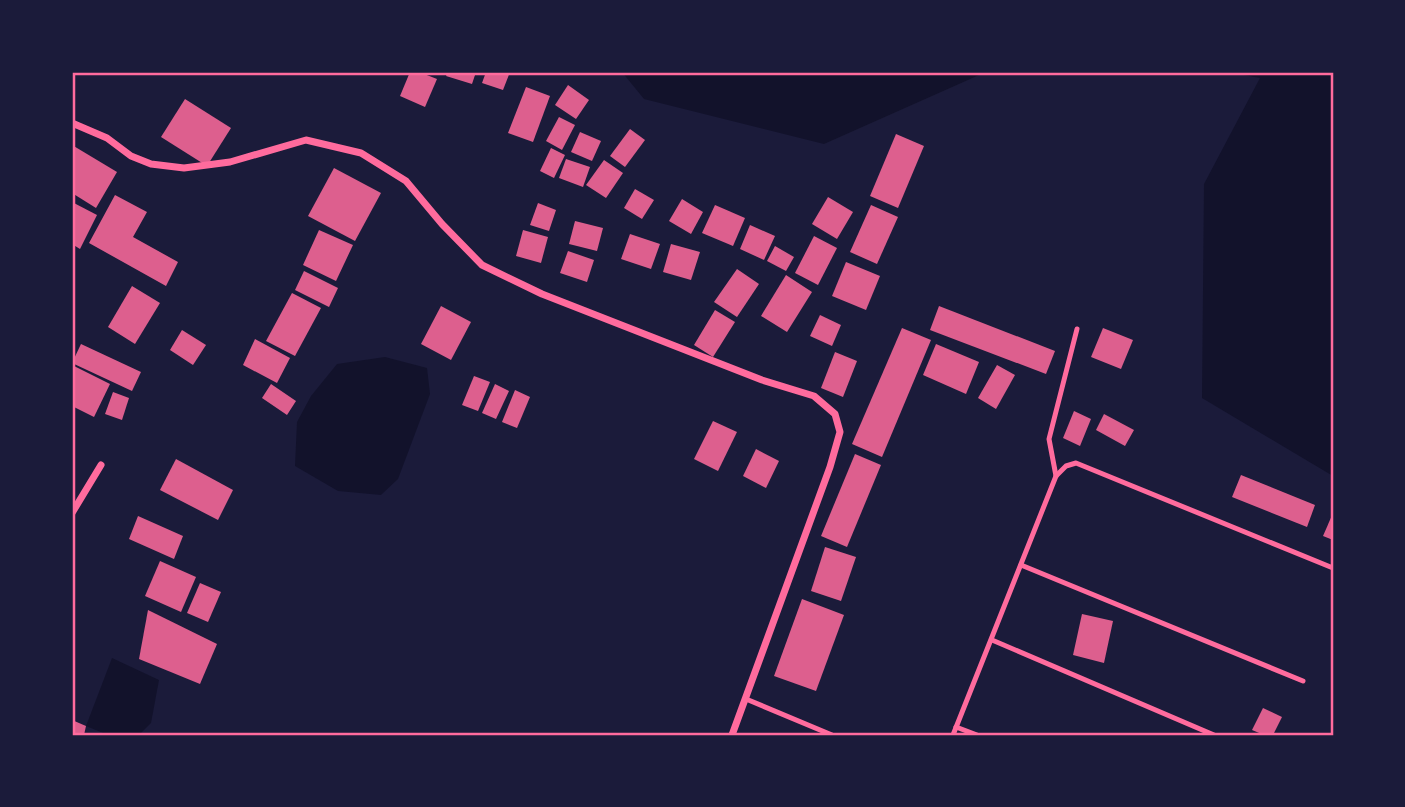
<svg xmlns="http://www.w3.org/2000/svg" width="1405" height="807" font-family="Signika,sans-serif">
<rect width="100%" height="100%" fill="#1b1b3a"/>
<!-- water -->
<g fill="#12122b">
<path d="M622,72h364l-162,72 -180,-45z"/>
<path d="M1228,72h105v404l-131,-78 2,-214 56,-106z"/>
<path d="M385,357l42,11 3,26 -32,85 -17,16 -43,-4 -43,-25 2,-44 14,-26 26,-32z"/>
<path d="M112,658l47,22 -8,43 -12,12h-31l-22,-9z"/>
</g>
<!-- building -->
<g fill="#dd5f8e">
<path d="M410,72h9l18,7 -12,28 -25,-11z"/>
<path d="M448,72h28l-4,12 -26,-8z"/>
<path d="M486,72h24l-7,18 -21,-7z"/>
<path d="M568,85l21,15 -13,19 -21,-14z"/>
<path d="M526,87l24,9 -17,46 -25,-9z"/>
<path d="M185,99l46,29 -24,38 -46,-29z"/>
<path d="M559,117l16,8 -13,25 -16,-9z"/>
<path d="M630,129l15,11 -20,27 -15,-11z"/>
<path d="M580,132l21,9 -9,20 -21,-9z"/>
<path d="M896,134l28,12 -26,62 -28,-12z"/>
<path d="M72,145l45,27 -21,36 -24,-15z"/>
<path d="M551,148l14,7 -11,23 -14,-7z"/>
<path d="M566,159l24,8 -7,20 -24,-9z"/>
<path d="M604,160l19,13 -17,25 -20,-13z"/>
<path d="M334,168l47,25 -26,48 -47,-25z"/>
<path d="M635,189l19,11 -12,19 -18,-11z"/>
<path d="M115,195l32,17 -14,25 45,25 -12,24 -77,-43z"/>
<path d="M828,197l25,15 -16,27 -25,-15z"/>
<path d="M682,199l21,13 -12,22 -22,-13z"/>
<path d="M72,202l25,13 -17,34 -8,-5z"/>
<path d="M538,203l18,7 -7,21 -19,-6z"/>
<path d="M715,205l30,13 -12,28 -31,-13z"/>
<path d="M871,205l27,12 -21,47 -27,-12z"/>
<path d="M575,221l28,7 -6,23 -28,-7z"/>
<path d="M750,225l25,11 -11,24 -24,-11z"/>
<path d="M319,230l34,15 -17,36 -33,-16z"/>
<path d="M523,230l25,7 -7,26 -25,-7z"/>
<path d="M630,234l30,10 -9,25 -30,-10z"/>
<path d="M814,236l23,12 -19,37 -23,-12z"/>
<path d="M671,244l29,8 -9,28 -28,-8z"/>
<path d="M775,246l19,11 -8,14 -19,-10z"/>
<path d="M568,251l26,9 -7,22 -27,-9z"/>
<path d="M846,262l34,14 -14,34 -34,-14z"/>
<path d="M737,269l22,15 -22,33 -23,-15z"/>
<path d="M304,271l34,17 -9,19 -34,-17z"/>
<path d="M786,275l26,17 -25,40 -26,-16z"/>
<path d="M132,286l28,17 -25,41 -27,-17z"/>
<path d="M292,293l29,15 -26,48 -29,-15z"/>
<path d="M441,306l30,16 -20,38 -30,-16z"/>
<path d="M939,306l116,45 -9,23 -116,-44z"/>
<path d="M715,310l20,12 -22,35 -19,-12z"/>
<path d="M820,315l21,10 -9,21 -22,-10z"/>
<path d="M902,328l29,12 -49,117 -30,-13z"/>
<path d="M1103,328l30,12 -12,29 -30,-12z"/>
<path d="M182,330l24,15 -13,20 -23,-15z"/>
<path d="M255,339l35,19 -13,25 -34,-18z"/>
<path d="M81,344l60,28 -9,19 -60,-28z"/>
<path d="M936,344l43,18 -13,32 -43,-19z"/>
<path d="M835,352l22,9 -14,36 -22,-9z"/>
<path d="M72,365l38,19 -16,33 -22,-11z"/>
<path d="M997,365l18,10 -19,34 -18,-11z"/>
<path d="M474,376l16,6 -12,29 -16,-6z"/>
<path d="M271,384l25,17 -9,14 -25,-17z"/>
<path d="M495,384l14,7 -13,28 -14,-6z"/>
<path d="M515,390l15,7 -13,31 -15,-6z"/>
<path d="M113,392l16,6 -7,22 -17,-6z"/>
<path d="M1074,411l17,8 -11,27 -17,-8z"/>
<path d="M1104,414l30,16 -9,16 -29,-16z"/>
<path d="M713,421l24,11 -19,39 -24,-12z"/>
<path d="M756,449l23,12 -13,27 -23,-12z"/>
<path d="M855,454l26,11 -34,82 -26,-11z"/>
<path d="M176,459l57,31 -15,30 -58,-30z"/>
<path d="M1241,475l74,30 -8,22 -75,-30z"/>
<path d="M1333,513v27l-10,-4z"/>
<path d="M138,516l45,20 -9,23 -45,-20z"/>
<path d="M825,547l31,10 -15,44 -30,-10z"/>
<path d="M160,561l36,16 -15,35 -36,-16z"/>
<path d="M200,583l21,9 -13,30 -21,-9z"/>
<path d="M802,599l42,16 -28,76 -42,-15z"/>
<path d="M148,610l69,34 -17,40 -61,-25z"/>
<path d="M1082,614l31,7 -9,42 -31,-8z"/>
<path d="M1263,708l19,9 -9,18h-9l-12,-5z"/>
<path d="M72,720l14,6 -2,9h-12z"/>
</g>
<g fill="none" stroke-linecap="round" stroke-linejoin="round">
<!-- service -->
<g stroke="#ff6b9d" stroke-width="5">
<path d="M1056,476l-7,-37 28,-110"/>
<path d="M1021,565l282,116"/>
<path d="M992,640l222,95"/>
<path d="M746,699l86,36"/>
<path d="M956,727l21,8"/>
<path d="M953,735l103,-259 10,-10 10,-3 257,105"/>
</g>
<!-- minor -->
<g stroke="#ff6b9d" stroke-width="7">
<path d="M72,123l35,15 24,18 20,8 33,4 46,-6 76,-22 55,13 45,28 36,43 40,41 60,29 220,86 52,16 21,18 5,18 -10,35 -98,268"/>
<path d="M72,513l29,-48"/>
</g>
</g>
<!-- border -->
<rect width="1405" height="807" fill="none" stroke="#1b1b3a" stroke-width="147"/>
<rect x="74" y="74" width="1258" height="660" fill="none" stroke="#ff6b9d" stroke-width="2.5"/>
</svg>
